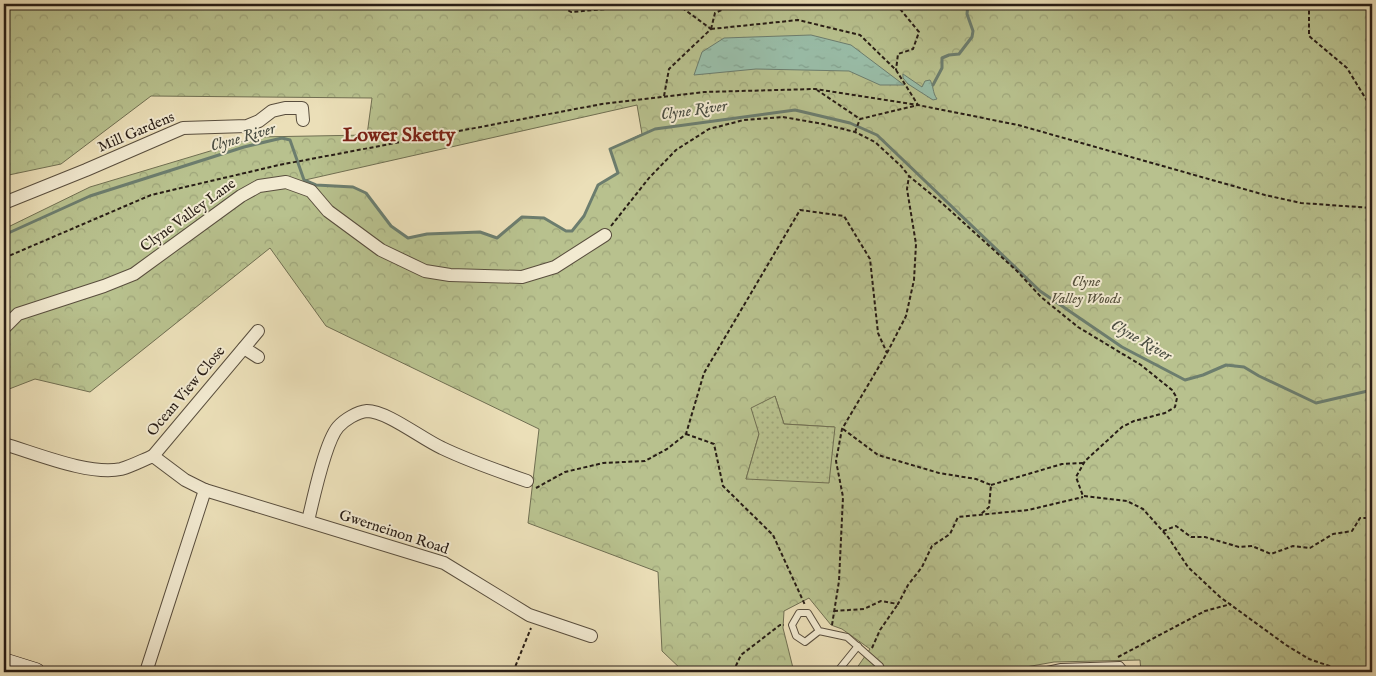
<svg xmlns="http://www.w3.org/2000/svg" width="1376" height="676" font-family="'IM FELL English',serif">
<defs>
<pattern id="forest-crowns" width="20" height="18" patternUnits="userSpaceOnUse" patternTransform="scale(1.25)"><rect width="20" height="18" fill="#b8c18e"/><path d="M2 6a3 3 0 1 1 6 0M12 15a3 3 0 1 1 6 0" fill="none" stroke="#9ea57a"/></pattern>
<pattern id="park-dots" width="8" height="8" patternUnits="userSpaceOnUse" patternTransform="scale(1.25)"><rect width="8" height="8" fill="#b8c18e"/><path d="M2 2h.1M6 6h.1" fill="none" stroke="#9ea57a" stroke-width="1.8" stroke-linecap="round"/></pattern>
<pattern id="water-ripples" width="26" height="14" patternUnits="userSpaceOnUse" patternTransform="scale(1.25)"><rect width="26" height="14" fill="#99bda8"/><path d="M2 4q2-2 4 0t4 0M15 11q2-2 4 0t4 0" fill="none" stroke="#84a290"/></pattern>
</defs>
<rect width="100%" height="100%" fill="#ebdfb8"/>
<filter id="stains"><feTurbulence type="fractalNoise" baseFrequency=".004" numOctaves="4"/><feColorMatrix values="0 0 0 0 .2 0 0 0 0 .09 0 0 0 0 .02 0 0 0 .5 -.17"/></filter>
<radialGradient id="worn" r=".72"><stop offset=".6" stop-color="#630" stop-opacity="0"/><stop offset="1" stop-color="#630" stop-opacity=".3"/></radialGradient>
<!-- forest -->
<path fill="url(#forest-crowns)" stroke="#706f52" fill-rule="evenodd" d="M4,4h1368v668h-231l-1,-12 -86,2 -56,10h-144l16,-23 -28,-20 -11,-4 -22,-27 -25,13 -1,17 11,44h-110l-22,-21 -4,-79 -130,-49 11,-94 -213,-103 -56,-78 -180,144 -55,-13 -31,12v-162l86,-42 167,-50 110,-2 5,-37 -221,-2 -90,68 -57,12zM637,105l5,29 -32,15 8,24 -20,12 -14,31 -12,15h-6l-22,-13 -22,-1 -25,21 -17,-6 -53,2 -19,4 -17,-12 -25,-33 -13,-6 -37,-2 -11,-5zM775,396l9,28 50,3 -88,52 13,-45z"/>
<!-- park -->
<path fill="url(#park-dots)" stroke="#706f52" d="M775,396l9,28 51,3 -6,56 -83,-4 13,-45 -8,-26z"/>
<!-- water -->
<g fill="url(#water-ripples)" stroke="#6c7d6e">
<path d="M811,35l40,10 53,40h-24l-31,-14 -93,-2 -62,6 8,-23 22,-14z"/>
<path d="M903,74l19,13 3,-6 5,-1c4,6 2,12 7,19l-4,1 -25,-16 -5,-6z"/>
</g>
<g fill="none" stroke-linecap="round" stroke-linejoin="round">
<!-- stream -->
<g stroke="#6c7d6e" stroke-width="3">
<path d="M933,85l9,-17v-10l7,-3 10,-1 13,-17 1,-6 -6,-17 1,-10"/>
<path d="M4,235l86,-39 154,-49 38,-9 8,2 14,40 12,5 37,2 13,6 25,33 17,12 19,-4 53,-2 17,6 25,-21 22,1 22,13h6l12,-15 14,-31 20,-12 -8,-24 45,-20 140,-19 55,13 27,12 163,156 82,56 63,33 18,-5 23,-10 18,2 15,9 57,27 56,-13"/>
</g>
<!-- service casing -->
<g stroke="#594e3e" stroke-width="8">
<g id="service">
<path d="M819,631l-11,-18h-9l-7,12 4,11 9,6 14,-11 28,6 33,29 3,6"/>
<path d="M837,672l21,-26"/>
<path d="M1038,672l23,-5 59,-2 6,7"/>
</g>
</g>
<!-- minor casing -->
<g stroke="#594e3e" stroke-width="14">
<g id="minor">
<path d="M4,203l82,-33 97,-42 64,-2 12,-5 13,-10 13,-3h17l1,12"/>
<path d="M4,328l14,-14 86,-28 30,-12 107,-78 18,-10 27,-4 25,9 17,20 53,39 44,21 25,4 72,2 33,-10 50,-32"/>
<path d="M244,348l14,9"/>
<path d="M4,444c31,9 86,32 117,25 11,-3 22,-9 32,-13l32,24 20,10 239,73 85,52 62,21"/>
<path d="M153,456l105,-125"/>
<path d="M308,521c5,-21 17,-79 30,-94 6,-7 19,-15 29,-16 20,0 55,28 75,37 27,13 56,23 85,33"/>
<path d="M146,672l59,-182"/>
</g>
</g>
<!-- secondary casing -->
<g stroke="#281d16" stroke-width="19">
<path id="secondary" d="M4,662l32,10"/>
</g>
<!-- path -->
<g stroke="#281d16" stroke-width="2" stroke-dasharray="4 2.5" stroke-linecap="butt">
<path d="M281,4l10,2 27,-2"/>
<path d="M557,4l14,8 95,-8"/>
<path d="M677,4l34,25"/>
<path d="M896,4l23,28 -6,17 -15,5 -2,16"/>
<path d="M1309,4v32l38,32 25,41"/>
<path d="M711,29l87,-9 62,15 36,35 22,35 -58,14 -43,-29"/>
<path d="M711,29l4,-16 20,-9"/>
<path d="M664,96l5,-27 42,-40"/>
<path d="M855,132l5,-13"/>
<path d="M611,226l38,-48 27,-28 33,-21 35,-9 39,-3 40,7 32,8 20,10 26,24 8,10 34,28 74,67 24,26 37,30 63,38 31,25 5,8 -2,9 -10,6 -31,8 -12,6 -37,34 -9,16 7,19 44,5 16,8 25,28 20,30 32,30 66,48 23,14 38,13"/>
<path d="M4,258l147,-63 128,-30 323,-61 102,-12 111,-3 103,16 100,20 247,70 36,8 71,5"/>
<path d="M843,429l35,26 61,18 37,6 15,6 -2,22 -9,8"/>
<path d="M686,434l28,10 9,42 50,49 32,70"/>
<path d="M991,485l71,-21 21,-1"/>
<path d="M536,488l29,-16 38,-9 42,-2 22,-12 19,-15 18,-61 96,-163 44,6 26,43 8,74 9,20"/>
<path d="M1163,531l13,-5 15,11h14l34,10 13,-1 19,8 22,-8 17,2 23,-14 19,-3 8,-13h12"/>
<path d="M834,611l30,-2 17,-8 17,3 10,-19 14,-18 10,-21 18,-12 8,-17 70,-7 55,-13"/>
<path d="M832,625l7,-44 4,-84 -7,-36 6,-32 45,-76 19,-37 8,-36 2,-36 -9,-55 2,-13"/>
<path d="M872,648l8,-18 18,-26"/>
<path d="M1118,657l87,-46 26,-7"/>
<path d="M513,672l18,-44"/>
<path d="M733,672l8,-17 39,-30h4"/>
</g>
<!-- service -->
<use href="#service" stroke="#f2ead1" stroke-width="6"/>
<!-- minor -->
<use href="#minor" stroke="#f2ead1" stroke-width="12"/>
<!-- secondary -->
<use href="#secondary" stroke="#f2ead1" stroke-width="18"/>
</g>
<g text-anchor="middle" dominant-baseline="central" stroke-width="4" stroke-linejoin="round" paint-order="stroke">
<!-- street labels -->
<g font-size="15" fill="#281d16" stroke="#f2ead1">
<text transform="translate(136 132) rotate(-23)">Mill Gardens</text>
<text transform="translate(188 215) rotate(-36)">Clyne Valley Lane</text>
<text transform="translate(186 391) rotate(-50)">Ocean View Close</text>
<text transform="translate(394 532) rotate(18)">Gwerneinon Road</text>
</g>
<!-- park labels -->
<g font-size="15" font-style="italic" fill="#534e3a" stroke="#f2ead1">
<text x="1086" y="281">Clyne<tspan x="1086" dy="17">Valley Woods</tspan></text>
</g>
<!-- water labels -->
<g font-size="16" font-style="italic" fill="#4a4d42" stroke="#f2ead1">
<text transform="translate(694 111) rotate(-8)">Clyne River</text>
<text transform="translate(243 138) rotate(-16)">Clyne River</text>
<text transform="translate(1141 341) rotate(30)">Clyne River</text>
</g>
<!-- district labels -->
<g font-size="20" font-weight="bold" fill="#7a1f14" stroke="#f2ead1">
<text x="399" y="135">Lower Sketty</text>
</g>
</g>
<!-- margin -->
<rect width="1376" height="676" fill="none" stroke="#ebdfb8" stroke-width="20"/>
<rect x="5" y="5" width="1366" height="666" fill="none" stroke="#281d16" stroke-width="2.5"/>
<rect x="10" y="10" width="1356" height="656" fill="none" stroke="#281d16"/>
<rect width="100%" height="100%" filter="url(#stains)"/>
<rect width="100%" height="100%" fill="url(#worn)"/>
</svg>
